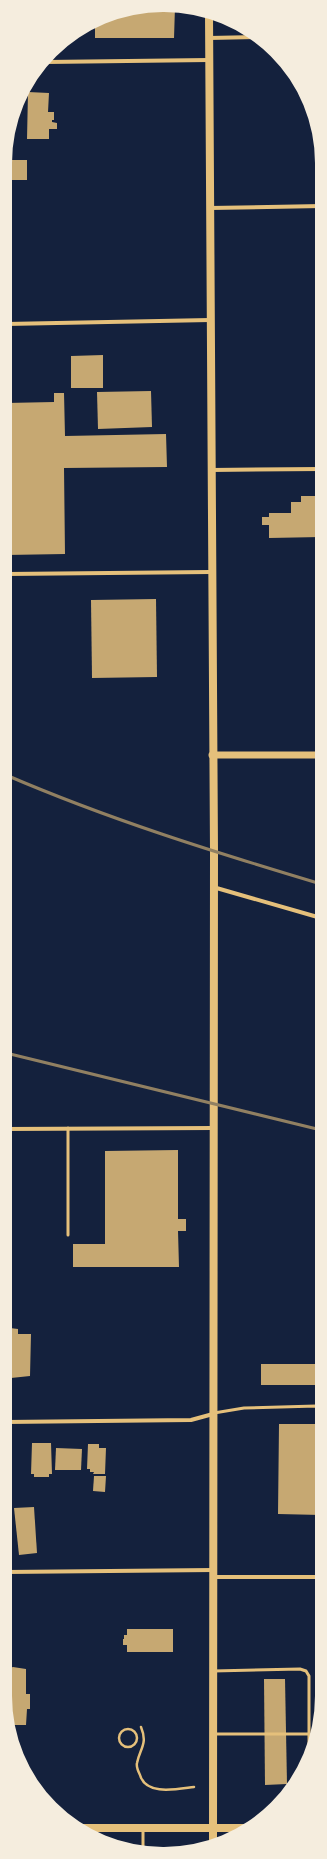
<svg xmlns="http://www.w3.org/2000/svg" width="327" height="1859" font-family="'Nunito Sans',sans-serif">
<rect width="100%" height="100%" fill="#14213d"/>
<!-- building -->
<g fill="#c6a872">
<path d="M175,7l-1,31h-79v-14l27,-14z"/>
<path d="M28,92l21,1 -1,19h6v8h-2v2l5,1v6h-8v10h-22z"/>
<rect x="9" y="160" width="18" height="20"/>
<path d="M318,272h4v64h-3z"/>
<path d="M103,355v33h-32v-32z"/>
<path d="M151,391l1,36 -54,2 -1,-37z"/>
<path d="M54,393h10l1,43 101,-2 1,33 -103,1 1,86 -59,1v-152l48,-1z"/>
<path d="M301,496h20v41l-52,1v-13h-7v-8h7v-4h22v-11h10z"/>
<path d="M156,599l1,78 -65,1 -1,-78z"/>
<rect x="316" y="685" width="5" height="39"/>
<path d="M178,1150v69h8v12h-8l1,36h-106v-23h32v-93z"/>
<path d="M10,1328l8,1v5h13l-1,42 -19,2v-3h-2z"/>
<rect x="261" y="1364" width="60" height="21"/>
<path d="M279,1424h39l-1,37h4v54l-43,-1z"/>
<path d="M32,1443h19l1,31h-3v3h-15v-3h-3z"/>
<path d="M88,1444h11v4h7l-1,26h-12l1,-2h-4v-3h-3z"/>
<path d="M56,1448l26,1 -1,21h-26z"/>
<path d="M94,1476h12l-1,16 -12,-1z"/>
<path d="M34,1507l3,46 -18,2 -5,-47z"/>
<path d="M127,1629h46v23h-46v-7h-4v-6h1v-4h3z"/>
<path d="M13,1667l13,2v25h4v15h-3l-1,16h-15l-4,-22v-34z"/>
<path d="M264,1679h21l2,105 -22,1z"/>
</g>
<g fill="none" stroke-linecap="round" stroke-linejoin="round">
<!-- path -->
<g stroke="#e5c07b" stroke-width="2.5">
<path d="M141,1727c7,17 -1,21 -4,36 -1,4 1,8 3,12 6,21 37,14 54,12"/>
<circle cx="128" cy="1738" r="9"/>
<path d="M168,1852v-1"/>
</g>
<!-- service -->
<g stroke="#e5c07b" stroke-width="3">
<path d="M68,1128v107"/>
<path d="M214,1413l30,-5 72,-2 5,2"/>
<path d="M213,1671l87,-2 6,2 3,5v74"/>
<path d="M213,1734h96"/>
<path d="M143,1851v-22"/>
</g>
<!-- minor -->
<g stroke="#e5c07b" stroke-width="4">
<path d="M209,38l47,-1"/>
<path d="M46,62l163,-2"/>
<path d="M210,208l112,-2"/>
<path d="M6,324l204,-4"/>
<path d="M211,470l110,-1"/>
<path d="M6,574l205,-2"/>
<path d="M213,887l108,31"/>
<path d="M5,1129l209,-1"/>
<path d="M5,1422l186,-2 22,-6"/>
<path d="M5,1572l209,-2"/>
<path d="M214,1577h107"/>
</g>
<!-- tertiary -->
<path stroke="#e5c07b" stroke-width="7" d="M212,755h109"/>
<!-- secondary -->
<g stroke="#e5c07b" stroke-width="8">
<path d="M209,14l5,838 -1,994"/>
<path d="M80,1828h165"/>
</g>
<!-- rail -->
<g stroke="#918062" stroke-width="3">
<path d="M6,775c102,44 208,77 315,109"/>
<path d="M6,1053l315,77"/>
</g>
</g>
<!-- crop -->
<path d="M0 0H327V1859H0ZM163 12H164A151 151 0 0 1 315 163V1696A151 151 0 0 1 164 1847H163A151 151 0 0 1 12 1696V163A151 151 0 0 1 163 12Z" fill="#f5edde" fill-rule="evenodd"/>
</svg>
